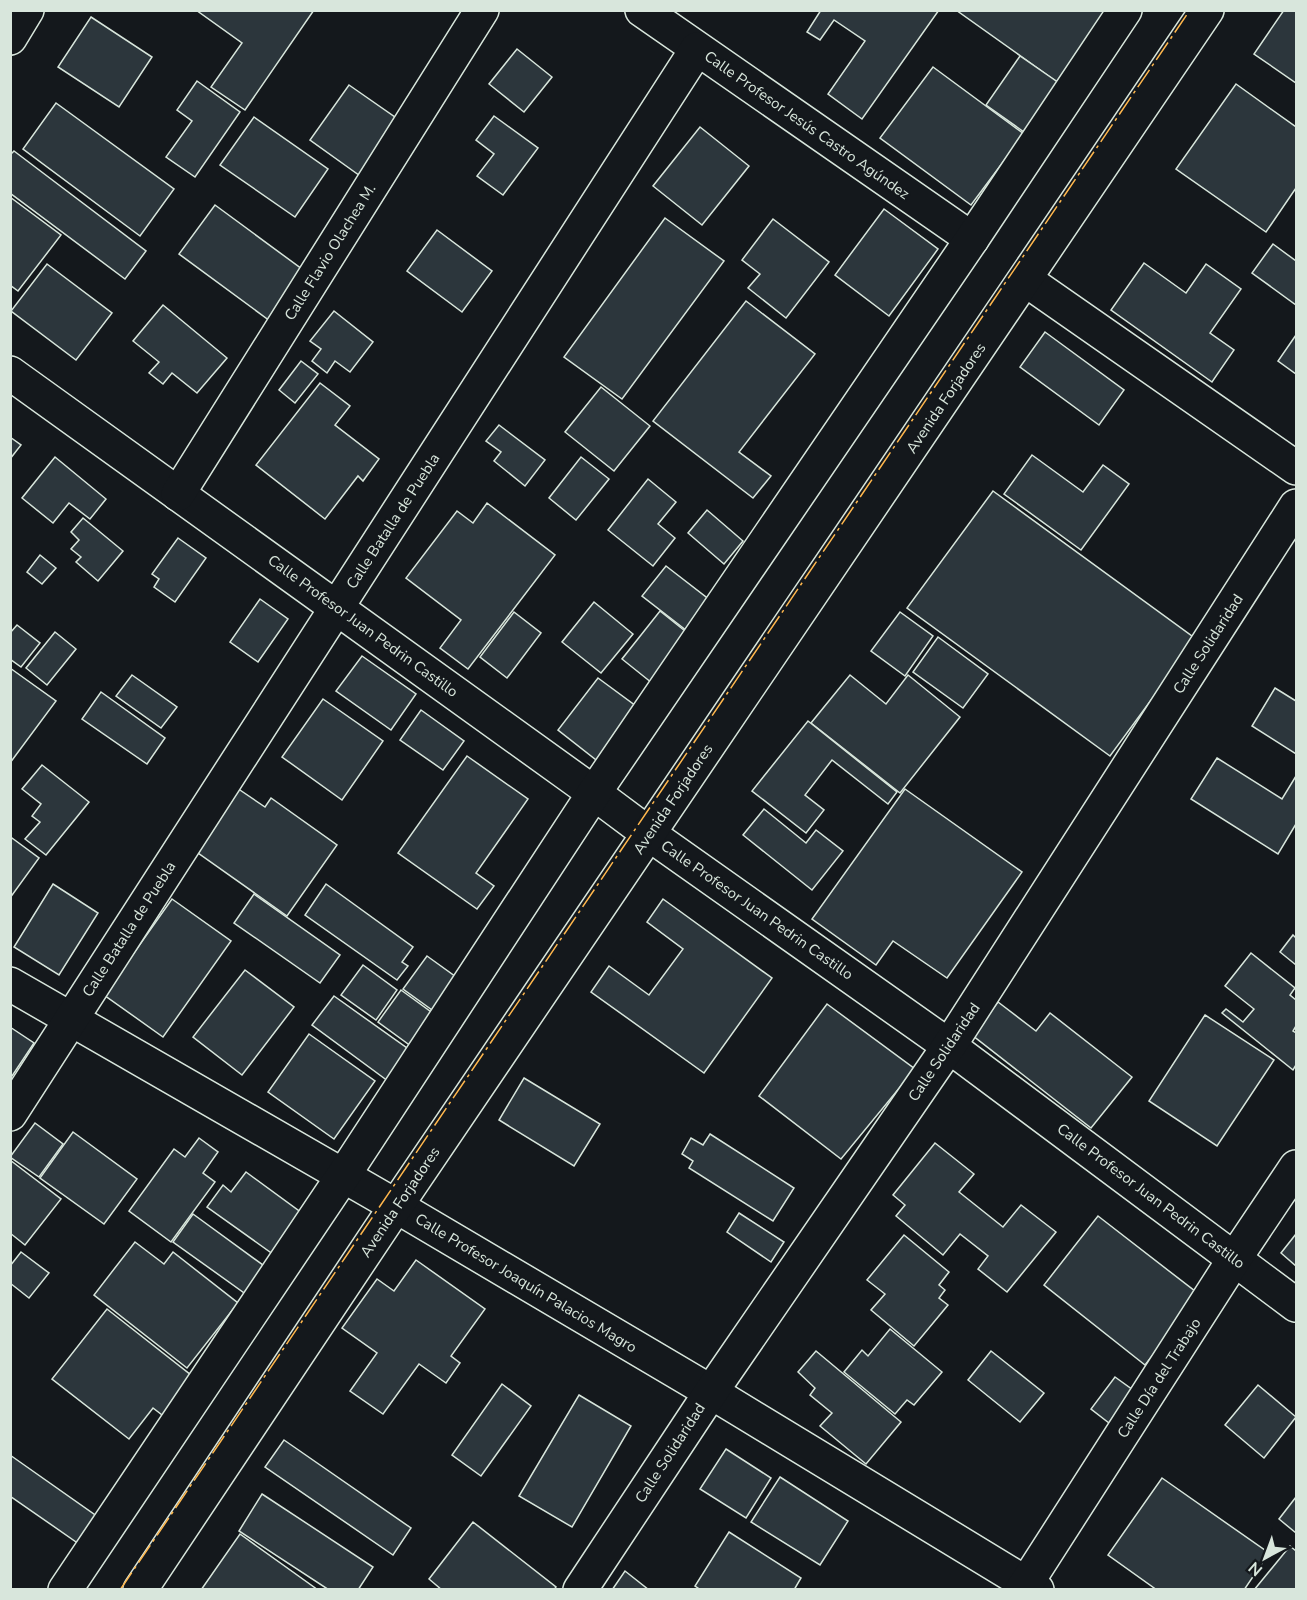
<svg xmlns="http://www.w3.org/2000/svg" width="1307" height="1600" font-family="'Nunito Sans',sans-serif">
<rect width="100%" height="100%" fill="#14181c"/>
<!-- building -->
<g fill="#2c363c" stroke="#d8e6dc" stroke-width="1.5">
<path d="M196,10h118l-69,100 -34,-23 31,-44z"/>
<path d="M821,10h118l-77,109 -34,-25 37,-53 -31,-21 -14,20 -13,-8z"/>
<path d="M956,10h152l-51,72z"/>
<path d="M1284,10h12v73l-42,-29z"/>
<path d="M91,17l61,40 -33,50 -61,-40z"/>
<path d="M517,49l35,28 -28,35 -35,-28z"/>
<path d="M1020,56l39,27 -35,49 -38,-27z"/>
<path d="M933,67l91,67 -53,71 -91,-67z"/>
<path d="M197,81l43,31 -45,65 -29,-20 26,-36 -15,-11z"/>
<path d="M1236,84l60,43v61l-30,44 -90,-63z"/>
<path d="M349,85l53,37 -39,56 -53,-38z"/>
<path d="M56,103l118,86 -34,47 -117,-87z"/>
<path d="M494,116l44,32 -35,47 -26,-19 17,-22 -18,-14z"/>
<path d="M254,117l74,52 -33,48 -75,-52z"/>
<path d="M700,127l49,39 -47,59 -49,-39z"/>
<path d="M14,151l132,100 -21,28 -115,-86v-38z"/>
<path d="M10,197l51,38 -43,56 -8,-6z"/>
<path d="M215,205l91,67 -36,49 -91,-67z"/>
<path d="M884,209l54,40 -49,67 -54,-41z"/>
<path d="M665,218l59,43 -102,138 -58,-42z"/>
<path d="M773,219l56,43 -43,56 -38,-30 12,-14 -18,-14z"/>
<path d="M437,230l55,41 -30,41 -55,-41z"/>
<path d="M1273,244l23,17v44l-44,-32z"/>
<path d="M1144,263l42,30 20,-29 35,25 -31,44 24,17 -22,32 -101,-72z"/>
<path d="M47,264l65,49 -36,47 -65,-49z"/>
<path d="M746,301l69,53 -76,98 32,24 -18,22 -100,-77z"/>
<path d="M163,305l64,53 -30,35 -25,-20 -9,11 -14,-11 10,-11 -26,-21z"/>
<path d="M334,311l39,31 -23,30 -15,-11 -8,12 -15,-12 9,-12 -11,-8z"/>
<path d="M1045,332l79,58 -25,35 -79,-58z"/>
<path d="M1296,335v39l-18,-13z"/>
<path d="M301,361l17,13 -23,29 -16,-13z"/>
<path d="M320,383l30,23 -15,19 44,34 -16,22 -5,-5 -33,43 -69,-54z"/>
<path d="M601,387l49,39 -36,45 -49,-39z"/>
<path d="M499,425l46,35 -20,26 -31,-25 7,-9 -15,-11z"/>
<path d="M10,437l11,8 -11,14z"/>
<path d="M1032,455l51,37 20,-27 26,19 -48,66 -77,-56z"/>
<path d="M55,457l51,42 -16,20 -21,-16 -16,20 -31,-25z"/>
<path d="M581,457l28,22 -33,41 -27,-22z"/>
<path d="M648,479l28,23 -18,22 17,14 -22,28 -45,-36z"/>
<path d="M993,491l203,148 -86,117 -203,-148z"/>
<path d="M487,503l68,52 -87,114 -28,-21 21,-28 -55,-42 51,-67 16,12z"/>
<path d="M707,510l36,31 -19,23 -36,-31z"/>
<path d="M83,518l40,33 -25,30 -22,-19 5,-5 -10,-8 8,-9 -8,-8z"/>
<path d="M178,538l28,20 -31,44 -21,-15 5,-8 -7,-5z"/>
<path d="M40,555l16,13 -14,16 -15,-12z"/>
<path d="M666,566l49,38 -24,30 -49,-38z"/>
<path d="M260,599l28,20 -30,43 -28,-20z"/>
<path d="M594,602l39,32 -32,39 -39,-31z"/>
<path d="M660,611l35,28 -38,48 -35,-28z"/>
<path d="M514,612l27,21 -34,45 -27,-21z"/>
<path d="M900,612l33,24 -28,40 -34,-25z"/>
<path d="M17,625l23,18 -19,24 -11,-8v-26z"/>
<path d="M55,632l21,17 -29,36 -21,-17z"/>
<path d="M938,637l50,37 -25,34 -50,-36z"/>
<path d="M362,656l54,38 -25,36 -55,-39z"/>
<path d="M10,668l46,33 -46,62z"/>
<path d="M132,675l45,32 -16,21 -45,-32z"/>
<path d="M850,675l36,29 22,-29 52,42 -60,76 -89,-70z"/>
<path d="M598,678l42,31 -40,54 -42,-33z"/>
<path d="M1275,688l21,13v53l-44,-28z"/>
<path d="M101,692l64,46 -18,26 -65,-45z"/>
<path d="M323,699l60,42 -41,59 -60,-43z"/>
<path d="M421,710l43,31 -21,29 -43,-30z"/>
<path d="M808,721l89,71 -9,12 -56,-44 -27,35 19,15 -18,23 -54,-42z"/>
<path d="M467,756l61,43 -52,74 18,13 -17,23 -79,-56z"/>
<path d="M1217,758l65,41 14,-23v48l-18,30 -87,-55z"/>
<path d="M42,765l47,37 -43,53 -21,-16 15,-17 -8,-6 9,-12 -19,-15z"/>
<path d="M234,786l31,21 6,-9 66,47 -50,71 -96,-68z"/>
<path d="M905,789l117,83 -75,106 -54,-37 -17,24 -64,-46z"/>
<path d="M764,809l42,34 10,-13 27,21 -31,39 -69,-55z"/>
<path d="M12,838l27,20 -29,40v-57z"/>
<path d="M53,884l45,29 -39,62 -45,-28z"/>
<path d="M326,884l87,63 -11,15 6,4 -11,14 -92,-65z"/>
<path d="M254,894l86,61 -20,28 -86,-60z"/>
<path d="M172,899l59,42 -68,96 -59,-42z"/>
<path d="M663,899l109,79 -68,95 -113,-81 18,-26 40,29 34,-46 -36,-27z"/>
<path d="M1293,935l3,3v27l-16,-13z"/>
<path d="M1251,953l44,35 -5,7 6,5v26l-3,5 3,2v32l-3,5 -71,-57 4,-4 17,13 11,-13 -29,-23z"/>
<path d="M427,956l36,26 -24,33 -36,-26z"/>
<path d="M363,965l34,25 -21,30 -35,-25z"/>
<path d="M245,970l49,37 -52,68 -49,-38z"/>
<path d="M401,990l37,27 -23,32 -37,-27z"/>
<path d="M334,996l80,57 -22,31 -80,-59z"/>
<path d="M998,1002l38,29 14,-18 82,64 -41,51 -119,-93z"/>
<path d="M827,1004l88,65 -74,90 -82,-63z"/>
<path d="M1205,1015l69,45 -57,86 -68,-45z"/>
<path d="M10,1027l24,16 -24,36z"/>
<path d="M309,1034l66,47 -41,58 -66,-47z"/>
<path d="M524,1078l76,46 -26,42 -75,-46z"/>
<path d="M35,1123l28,21 -24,33 -29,-20z"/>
<path d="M73,1132l64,47 -33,45 -64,-46z"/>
<path d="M710,1134l84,54 -21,33 -84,-53 4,-7 -11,-7 9,-16 12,7z"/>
<path d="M199,1138l19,14 -15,21 12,9 -44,60 -42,-31 45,-62 11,8z"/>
<path d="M935,1143l39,31 -15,18 44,35 18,-22 35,27 -49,60 -29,-23 10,-13 -28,-22 -17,21 -47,-39 9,-11 -12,-10z"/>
<path d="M10,1160l51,39 -36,46 -15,-12z"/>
<path d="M246,1172l60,44 -29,41 -70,-50 16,-22 8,7z"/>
<path d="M739,1213l45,29 -13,20 -44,-30z"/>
<path d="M193,1214l74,54 -20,27 -74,-53z"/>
<path d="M1098,1216l102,79 -55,70 -101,-80z"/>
<path d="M1296,1234v32l-15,-13z"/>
<path d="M904,1235l45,37 -10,13 6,5 -6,8 9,7 -34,41 -43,-36 14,-16 -18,-14z"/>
<path d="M135,1242l29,22 9,-12 65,51 -51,65 -93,-73z"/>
<path d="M21,1252l28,21 -20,25 -19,-15v-17z"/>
<path d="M416,1260l69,49 -34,47 9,7 -14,20 -27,-19 -36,50 -33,-23 27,-38 -35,-25 35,-49 17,12z"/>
<path d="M107,1309l89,70 -30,39 -13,-10 -24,31 -77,-60z"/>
<path d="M890,1329l52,43 -28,33 -7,-5 -12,14 -51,-42 18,-22 6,6z"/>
<path d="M816,1351l85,71 -35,42 -46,-38 12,-13 -22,-18 5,-7 -17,-16z"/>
<path d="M991,1351l53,42 -24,29 -52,-42z"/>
<path d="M1115,1377l18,13 -24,33 -18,-14z"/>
<path d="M502,1384l29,22 -50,70 -29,-21z"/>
<path d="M1258,1385l38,32 -32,41 -39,-33z"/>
<path d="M579,1395l52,31 -59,101 -53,-31z"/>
<path d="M284,1440l127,88 -18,27 -128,-88z"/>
<path d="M726,1449l45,29 -25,40 -46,-29z"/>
<path d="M10,1455l88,62 -19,27 -69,-48z"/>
<path d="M780,1477l68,44 -28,44 -69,-43z"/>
<path d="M1162,1478l107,75 -25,37h-87l-49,-35z"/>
<path d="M262,1494l111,73 -15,23h-29l-90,-59z"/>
<path d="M1296,1497v36l-17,-14z"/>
<path d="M473,1522l83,65 -2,3h-112l-13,-11z"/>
<path d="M729,1532l72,46 -7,12h-93l-6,-4z"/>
<path d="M240,1534l78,56h-117z"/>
<path d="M1290,1546l6,5v39h-42z"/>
<path d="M625,1571l24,19h-37z"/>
</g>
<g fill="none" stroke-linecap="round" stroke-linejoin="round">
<!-- street casing -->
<g stroke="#d8e6dc" stroke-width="36">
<g id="street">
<path d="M642,10l330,229"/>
<path d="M10,38l17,-28"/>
<path d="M1026,280l270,188"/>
<path d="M10,373l584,420 55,41 300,212 347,259"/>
<path d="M178,494l304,-484"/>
<path d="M10,984l386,222 315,186 326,198"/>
<path d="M10,1114l687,-1065"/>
<path d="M580,1590l131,-198 238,-346 347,-540"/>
<path d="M1022,1590l213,-332 61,-91"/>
</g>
</g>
<!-- secondary casing -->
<g stroke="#d8e6dc" stroke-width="36">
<g id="secondary">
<path d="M65,1590l278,-414 251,-383 378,-554 153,-229"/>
<path d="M140,1590l256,-384 811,-1196"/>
</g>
</g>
<!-- street -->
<use href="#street" stroke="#14181c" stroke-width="33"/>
<!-- secondary -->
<use href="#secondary" stroke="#14181c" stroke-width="33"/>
<!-- power -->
<path stroke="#ffb74d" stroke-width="1.5" stroke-dasharray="21 4.5 3 4.5" stroke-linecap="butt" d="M120,1590l1070,-1580"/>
</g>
<g text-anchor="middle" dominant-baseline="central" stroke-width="4.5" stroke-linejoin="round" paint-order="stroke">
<!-- street labels -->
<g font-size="15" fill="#d8e6dc" stroke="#14181c">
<text transform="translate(807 125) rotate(35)">Calle Profesor Jesús Castro Agúndez</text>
<text transform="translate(330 252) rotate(-58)">Calle Flavio Olachea M.</text>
<text transform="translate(946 398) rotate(-56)">Avenida Forjadores</text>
<text transform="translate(393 521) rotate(-57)">Calle Batalla de Puebla</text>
<text transform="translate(363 626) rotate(36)">Calle Profesor Juan Pedrin Castillo</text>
<text transform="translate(1208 644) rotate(-57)">Calle Solidaridad</text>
<text transform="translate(673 799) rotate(-56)">Avenida Forjadores</text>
<text transform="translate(757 910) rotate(35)">Calle Profesor Juan Pedrin Castillo</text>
<text transform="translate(129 929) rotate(-57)">Calle Batalla de Puebla</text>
<text transform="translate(944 1052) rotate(-56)">Calle Solidaridad</text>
<text transform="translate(1151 1196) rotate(37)">Calle Profesor Juan Pedrin Castillo</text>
<text transform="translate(400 1202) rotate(-56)">Avenida Forjadores</text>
<text transform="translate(526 1283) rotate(31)">Calle Profesor Joaquín Palacios Magro</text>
<text transform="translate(1159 1378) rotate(-57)">Calle Día del Trabajo</text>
<text transform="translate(670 1453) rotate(-57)">Calle Solidaridad</text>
</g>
</g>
<!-- border -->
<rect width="1307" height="1600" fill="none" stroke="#d8e6dc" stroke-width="24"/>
<!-- north arrow -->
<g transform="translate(1265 1558) rotate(221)" stroke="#14181c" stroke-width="4.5" paint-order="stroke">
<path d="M0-4.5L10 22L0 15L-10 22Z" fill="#d8e6dc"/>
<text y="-9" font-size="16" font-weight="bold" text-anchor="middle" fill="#d8e6dc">N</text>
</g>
</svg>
